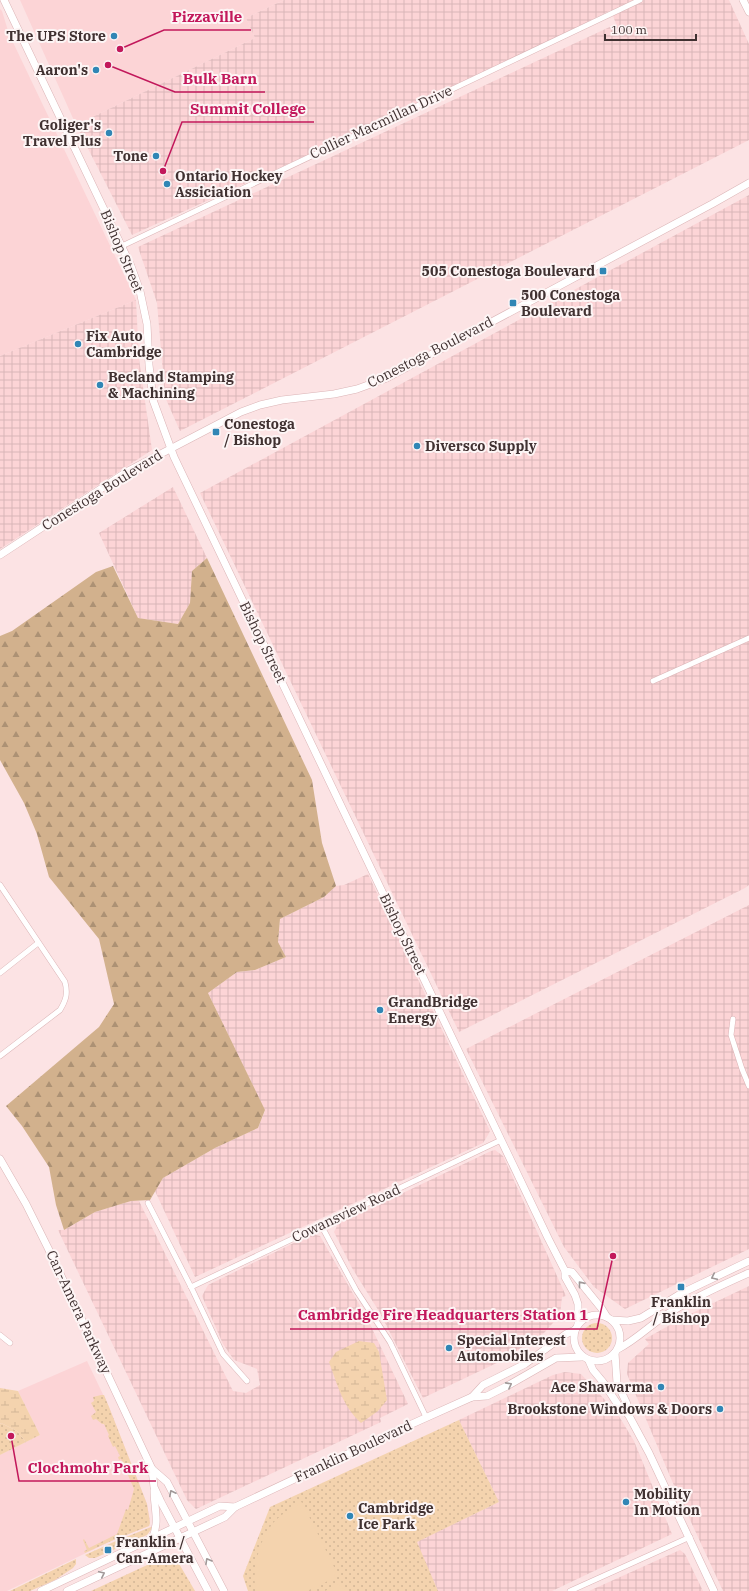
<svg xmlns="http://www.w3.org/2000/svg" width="749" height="1591" font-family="'IBM Plex Serif',serif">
<defs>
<pattern id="industrial-grid" width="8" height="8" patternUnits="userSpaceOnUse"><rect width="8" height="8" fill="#fcd4d6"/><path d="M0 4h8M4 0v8" fill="none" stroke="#d9b6b8"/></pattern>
<pattern id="grass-dots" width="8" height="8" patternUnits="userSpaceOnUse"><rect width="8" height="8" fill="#f4d3ae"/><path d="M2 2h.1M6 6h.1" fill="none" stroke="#d2b696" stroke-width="1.8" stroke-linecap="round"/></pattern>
<pattern id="forest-firs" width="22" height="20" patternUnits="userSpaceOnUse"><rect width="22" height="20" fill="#d2b18d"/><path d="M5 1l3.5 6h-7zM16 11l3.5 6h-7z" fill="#ac9174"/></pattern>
<pattern id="wetland-marsh" width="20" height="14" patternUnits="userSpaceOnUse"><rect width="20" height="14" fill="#f4d3ae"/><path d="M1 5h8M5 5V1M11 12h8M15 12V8" fill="none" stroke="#d2b696"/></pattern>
</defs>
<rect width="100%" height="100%" fill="#fce3e4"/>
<!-- built -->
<g fill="#fcd4d6">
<path d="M20,0h264l-38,18 9,20 -179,87z"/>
<path d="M0,9l2,2 7,23 127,266 -136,56z"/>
<path d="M87,1361l22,46 38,97 3,16 -1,6 -38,15 -104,50h-7v-136l40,-20 -22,-44z"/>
</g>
<!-- industrial -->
<g fill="url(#industrial-grid)">
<path d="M284,0h445l20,44v96l-569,291 -15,-34 -8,-94 -19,-56 478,-223 -5,-14 -169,84 -310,141 -56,-110 179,-87 -9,-20z"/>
<path d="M749,195v690l-4,3 -286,144 -259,-539z"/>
<path d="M136,300l3,59 13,91 -152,99v-193z"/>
<path d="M173,487l34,71 -15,13 -2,32 -12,21 -40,-6 -39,-85z"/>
<path d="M368,874l122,257 -2,4 -5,8 -288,134 -40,-86 8,-13 52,-30 43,-20 7,-17 -57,-118 29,-21 18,-2 31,-13 -8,-15 2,-23 44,-22 12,-11 8,-1z"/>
<path d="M749,905v344l-124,60 -31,-22 -30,-40 -98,-198z"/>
<path d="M495,1150l8,6 63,140 -4,1 -2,18 -16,18 -43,28 -78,37 -43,-85 -28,-45 -18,-36 4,-8 153,-73z"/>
<path d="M131,1201h8l94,190 13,2 14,-8 -3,-16 -23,-9 -11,-16 -21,-48 6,-11 104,-51 8,2 47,82 41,86 -28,14 1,4 -185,87 -9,-9 -129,-270h6l31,-18z"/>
<path d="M749,1286v305h-26l-51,-110 -45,-107 1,-11 21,-19 -4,-5 39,-22z"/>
<path d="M565,1372l16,2 36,39 17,28 38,93 -120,57h-114l-22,-49 83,-40 -40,-82 94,-45z"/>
<path d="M680,1550l5,4 18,37h-114z"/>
</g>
<!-- grass -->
<g fill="url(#grass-dots)">
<circle cx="597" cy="1338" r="15"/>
<path d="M101,1395h3l5,12 38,97 3,19 -1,3 -38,15 -26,12 -1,-2 3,-1 -4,-10 1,-1 5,9 28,-14 9,-25 2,1 6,-21 -13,-30 -2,1 -1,-3 2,-1 -5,-10 -2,1 -5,-11 1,-1 -5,-11h-2l-6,-5 -3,1 -2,-4 5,-4 -5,-9 3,-2 -1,-4z"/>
<path d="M459,1420l40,82 -82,40 21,49h-190l-5,-15 27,-69z"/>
<path d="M1,1423l16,8 9,11 -26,13v-31z"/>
<path d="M151,1527h2l-6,8 -52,23h-6l-4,-3 31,-14z"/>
<path d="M171,1554l7,8 17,29h-104z"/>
<path d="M76,1559v5l-3,4 -18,12 -25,11h-20z"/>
</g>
<!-- forest -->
<path fill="url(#forest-firs)" d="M207,558l105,222 10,63 14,43 -12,11 -44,22 -2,23 8,15 -31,13 -18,2 -29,21 57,117 -7,18 -43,20 -52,30 -13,22 -19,1 -36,11 -31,18 -8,-25 -7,-38 -27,-41 -16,-20 93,-79 15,-23 -15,-65 -50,-62 -12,-43 -13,-31 -24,-43v-124l12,-5 84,-59 17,-6 25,52 40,6 12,-21 2,-32z"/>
<!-- wetland -->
<g fill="url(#wetland-marsh)">
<path d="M359,1341l15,2 5,9 8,48 -9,11 -17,12c-19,-18 -23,-37 -32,-61l7,-10z"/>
<path d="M0,1388l18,3 22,44 -14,7 -9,-11 -16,-8 -1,1z"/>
</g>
<!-- garden -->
<g fill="#f4d3ae">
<path d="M302,1502l34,69 -2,7 -27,13h-51c-5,-20 4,-56 20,-71 7,-7 17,-12 26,-18z"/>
<path d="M338,1584l8,7h-21z"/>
</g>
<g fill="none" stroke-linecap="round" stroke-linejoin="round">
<!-- street casing -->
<g stroke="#dbb4b6" stroke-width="6">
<g id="street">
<path d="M122,246l518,-246"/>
<path d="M653,681l96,-43"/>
<path d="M0,885l65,97c3,12 1,18 -5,28l-60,46"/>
<path d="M0,973l38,-30"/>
<path d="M733,1019l-2,16 11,34 7,17"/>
<path d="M148,1203l43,84 32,67 24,27"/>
<path d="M321,1225l35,65 34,52 36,75"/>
<path d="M191,1287l310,-147"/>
<path d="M0,1335l10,8"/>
<path d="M570,1591l120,-54"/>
</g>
</g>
<!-- secondary casing -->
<g stroke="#dbb4b6" stroke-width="8">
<g id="secondary">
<path d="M4,0l127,266 9,25 7,33 2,41 4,35 21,57 374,781 17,33v6l10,18 3,9v20"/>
<path d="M743,0l6,12"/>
<path d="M0,555l128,-84 113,-59 19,-7 22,-5 52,-6 23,-5 30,-11 325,-174 37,-21"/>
<path d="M0,1159l26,45 22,44 104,221 2,18 7,15 47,89"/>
<path d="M565,1271l7,1 30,37 5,8"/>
<circle cx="597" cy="1338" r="23"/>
<path d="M612,1320l16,1 13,-3 41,-25 67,-32"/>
<path d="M618,1349c20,-10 36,-28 56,-39 24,-14 50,-26 75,-37"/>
<path d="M615,1353l2,30 10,21 1,10 21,39 65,138"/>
<path d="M589,1361l4,9 10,12 17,26 8,6"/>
<path d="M472,1397l11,-12 42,-21 41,-30 9,-4"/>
<path d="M152,1469l15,13 57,109"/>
<path d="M152,1539c8,-17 2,-31 2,-49"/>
<path d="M41,1591l179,-85 15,1"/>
<path d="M67,1591l158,-74 10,-10 159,-75 78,-35 15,-1 20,-10 49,-28 26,-1"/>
</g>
</g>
<!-- street -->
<use href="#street" stroke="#fff" stroke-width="5"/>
<!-- secondary -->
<use href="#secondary" stroke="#fff" stroke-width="7"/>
</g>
<!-- one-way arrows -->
<defs><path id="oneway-chevron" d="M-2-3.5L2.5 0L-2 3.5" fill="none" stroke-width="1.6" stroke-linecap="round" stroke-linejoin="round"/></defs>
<g stroke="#a09898">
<use href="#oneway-chevron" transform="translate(714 1277) rotate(155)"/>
<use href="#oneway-chevron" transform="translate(581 1284) rotate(-129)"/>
<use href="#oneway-chevron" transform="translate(509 1385) rotate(-28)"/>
<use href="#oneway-chevron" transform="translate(172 1493) rotate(-117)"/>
<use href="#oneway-chevron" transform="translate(208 1561) rotate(-119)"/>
<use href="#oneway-chevron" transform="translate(102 1574) rotate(-25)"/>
</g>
<!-- markers -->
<g fill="#3086b5" stroke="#fdf5f5" stroke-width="1.5">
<circle cx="114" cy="36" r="4"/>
<circle cx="96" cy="70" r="4"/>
<circle cx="109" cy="133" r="4"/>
<circle cx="156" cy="156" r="4"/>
<circle cx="167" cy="184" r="4"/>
<rect x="599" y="267" width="8" height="8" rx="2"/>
<rect x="509" y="299" width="8" height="8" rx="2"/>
<circle cx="78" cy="344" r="4"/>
<circle cx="100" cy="385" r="4"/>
<rect x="212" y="428" width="8" height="8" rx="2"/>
<circle cx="417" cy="446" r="4"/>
<circle cx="380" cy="1010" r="4"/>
<rect x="677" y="1283" width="8" height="8" rx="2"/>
<circle cx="449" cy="1348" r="4"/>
<circle cx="661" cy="1387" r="4"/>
<circle cx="720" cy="1409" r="4"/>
<circle cx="626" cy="1502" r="4"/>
<circle cx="350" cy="1516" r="4"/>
<rect x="104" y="1546" width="8" height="8" rx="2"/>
</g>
<g text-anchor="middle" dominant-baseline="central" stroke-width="4" stroke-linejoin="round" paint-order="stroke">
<!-- poi labels -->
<g font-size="14" font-weight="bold" fill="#403131" stroke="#fdf5f5" text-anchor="start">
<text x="106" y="36" text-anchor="end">The UPS Store</text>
<text x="88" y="70" text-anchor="end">Aaron's</text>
<text x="101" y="125" text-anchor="end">Goliger's<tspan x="101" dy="16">Travel Plus</tspan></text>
<text x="148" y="156" text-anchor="end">Tone</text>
<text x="175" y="176">Ontario Hockey<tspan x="175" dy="16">Assiciation</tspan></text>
<text x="595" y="271" text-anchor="end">505 Conestoga Boulevard</text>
<text x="521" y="295">500 Conestoga<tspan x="521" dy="16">Boulevard</tspan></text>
<text x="86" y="336">Fix Auto<tspan x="86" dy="16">Cambridge</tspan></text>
<text x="108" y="377">Becland Stamping<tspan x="108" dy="16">&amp; Machining</tspan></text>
<text x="224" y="424">Conestoga<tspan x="224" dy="16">/ Bishop</tspan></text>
<text x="425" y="446">Diversco Supply</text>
<text x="388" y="1002">GrandBridge<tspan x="388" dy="16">Energy</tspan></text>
<text x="681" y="1302" text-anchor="middle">Franklin<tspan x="681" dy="16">/ Bishop</tspan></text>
<text x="457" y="1340">Special Interest<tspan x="457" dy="16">Automobiles</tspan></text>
<text x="653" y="1387" text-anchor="end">Ace Shawarma</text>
<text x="712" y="1409" text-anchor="end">Brookstone Windows &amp; Doors</text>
<text x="634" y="1494">Mobility<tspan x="634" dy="16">In Motion</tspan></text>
<text x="358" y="1508">Cambridge<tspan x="358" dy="16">Ice Park</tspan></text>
<text x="116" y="1542">Franklin /<tspan x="116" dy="16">Can-Amera</tspan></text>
</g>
<!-- street labels -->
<g font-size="14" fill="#403131" stroke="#fdf5f5">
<text transform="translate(381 122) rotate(-25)">Collier Macmillan Drive</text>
<text transform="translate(122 251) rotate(67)">Bishop Street</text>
<text transform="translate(430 352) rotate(-27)">Conestoga Boulevard</text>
<text transform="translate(102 490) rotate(-32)">Conestoga Boulevard</text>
<text transform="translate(263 642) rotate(64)">Bishop Street</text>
<text transform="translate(403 934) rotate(64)">Bishop Street</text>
<text transform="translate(346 1213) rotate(-25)">Cowansview Road</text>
<text transform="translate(79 1312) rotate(65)">Can-Amera Parkway</text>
<text transform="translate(353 1451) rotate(-25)">Franklin Boulevard</text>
</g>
</g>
<!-- callouts -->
<path fill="none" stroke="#c2185b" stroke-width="1.5" d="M120 49L164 30H251M108 65L175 92H265M163 171L182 122H314M613 1256L597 1329H290M11 1436L19 1481H156"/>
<g fill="#c2185b" stroke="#fdf5f5" stroke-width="1.5">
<circle cx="120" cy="49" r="4"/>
<circle cx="108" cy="65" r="4"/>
<circle cx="163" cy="171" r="4"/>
<circle cx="613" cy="1256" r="4"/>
<circle cx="11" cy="1436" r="4"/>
</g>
<g font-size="15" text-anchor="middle" font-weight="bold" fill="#c2185b" stroke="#fdf5f5" stroke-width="4" stroke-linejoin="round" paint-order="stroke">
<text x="207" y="22">Pizzaville</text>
<text x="220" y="84">Bulk Barn</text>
<text x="248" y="114">Summit College</text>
<text x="443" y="1320">Cambridge Fire Headquarters Station 1</text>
<text x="88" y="1473">Clochmohr Park</text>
</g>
<!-- scale -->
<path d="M605 34v6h91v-6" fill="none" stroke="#403131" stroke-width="2"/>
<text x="611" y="34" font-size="12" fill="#403131" stroke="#fdf5f5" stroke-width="3" paint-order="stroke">100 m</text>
</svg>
